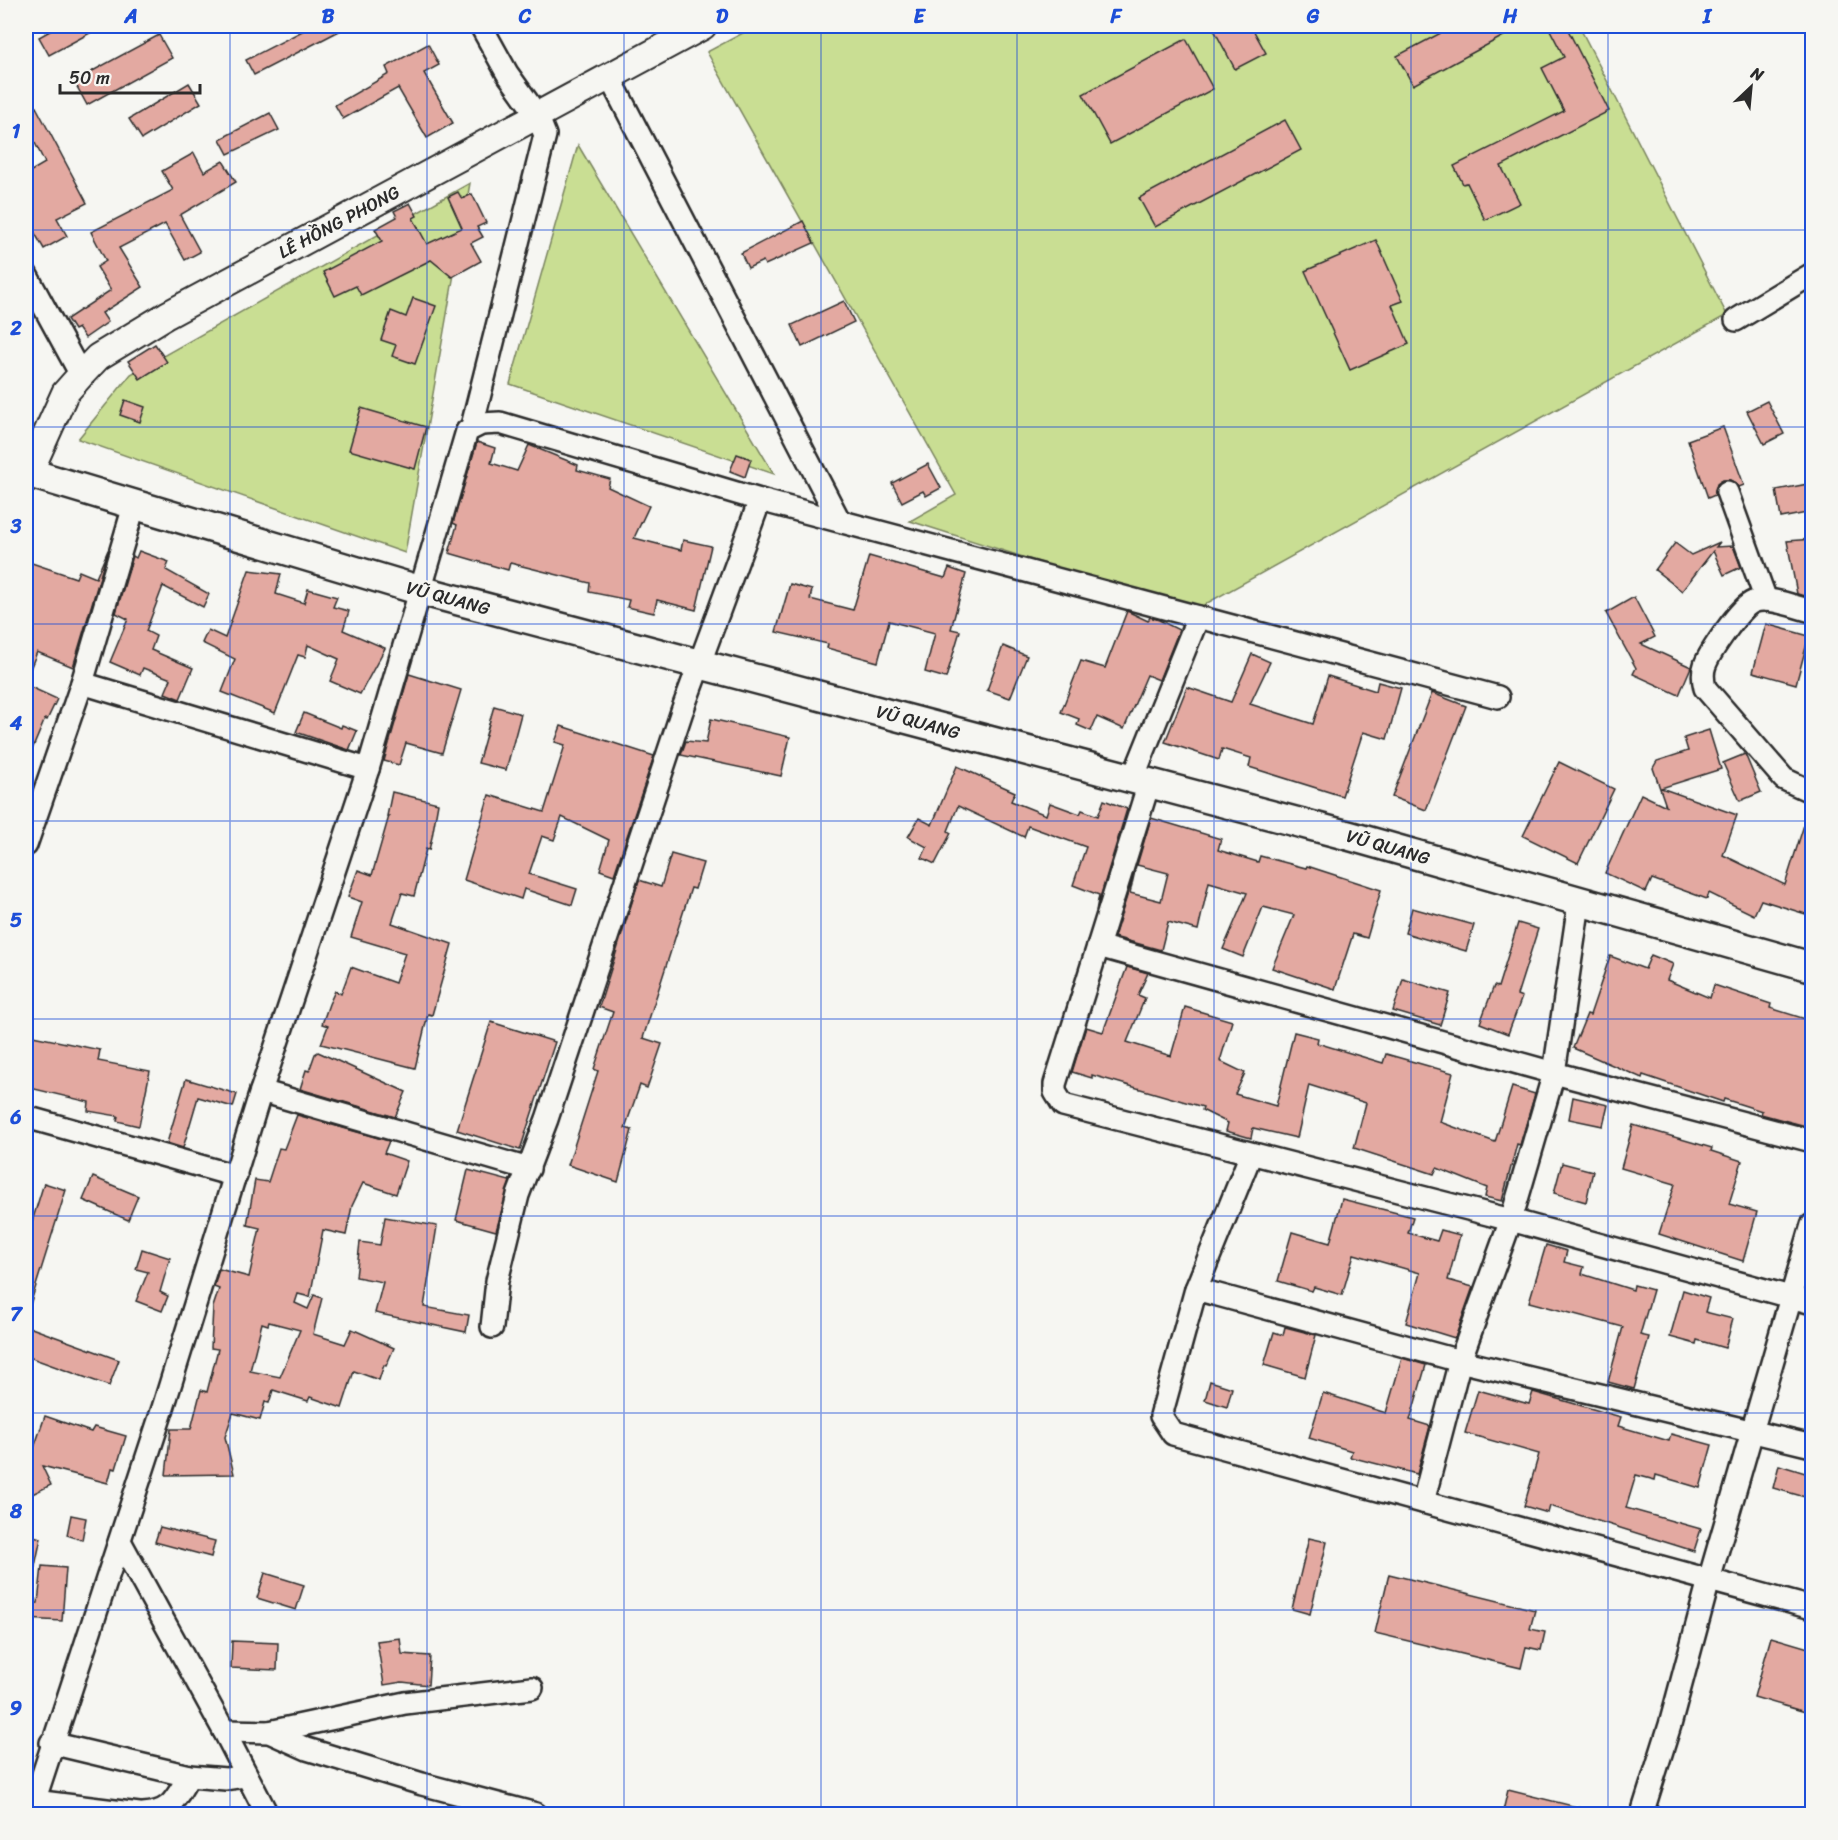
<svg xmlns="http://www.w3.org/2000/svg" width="1838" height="1840" font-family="Sriracha,sans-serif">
<rect width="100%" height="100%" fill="#f6f6f2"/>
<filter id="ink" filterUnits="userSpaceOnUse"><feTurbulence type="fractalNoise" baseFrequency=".0167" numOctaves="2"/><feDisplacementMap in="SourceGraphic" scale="12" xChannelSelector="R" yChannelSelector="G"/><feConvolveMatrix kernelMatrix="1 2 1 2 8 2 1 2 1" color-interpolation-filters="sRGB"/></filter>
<g filter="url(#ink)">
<!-- green -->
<g fill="#c9de93" stroke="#7a845f" stroke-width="1.5">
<path d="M756,26h823l148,289 -534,296 -283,-90 46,-26 -249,-443z"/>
<path d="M578,145l196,329 -264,-90z"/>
<path d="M470,183l-65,370 -327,-114 53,-65z"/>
</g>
<!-- building -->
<g fill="#e3a9a1" stroke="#2b2b2b" stroke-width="1.5" fill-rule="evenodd">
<path d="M59,26h44l-54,29 -10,-18z"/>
<path d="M312,26h37l-95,49 -8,-15z"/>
<path d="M1212,26h39l15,27 -31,16z"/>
<path d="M1454,26h68l-109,59 -16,-29z"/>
<path d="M1548,26h18l43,85 -108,55 19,37 -35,17 -18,-37 -4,1 -9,-18 110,-55 -22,-43 22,-11z"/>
<path d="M159,35l13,23 -85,47 -13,-24z"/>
<path d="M1186,39l27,50 -103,55 -27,-50z"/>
<path d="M428,44l11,21 -15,8 29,50 -26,15 -29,-50 -55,31 -8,-14 54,-31 -3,-7z"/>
<path d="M189,83l12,20 -59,36 -13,-20z"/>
<path d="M26,88l61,115 -30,15 10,18 -23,13 -18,-31v-44l19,-11 -19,-38z"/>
<path d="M270,113l9,17 -51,24 -8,-15z"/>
<path d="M1285,120l16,30 -146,77 -16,-29z"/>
<path d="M194,153l10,19 19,-11 13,21 -56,33 20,37 -15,8 -20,-36 -46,24 24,39 -41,26 6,9 -23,16 -7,-10 -4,2 -7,-11 44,-29 -14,-23 9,-6 -15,-29 82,-42 -11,-19z"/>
<path d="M458,192l4,7 10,-5 14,29 -9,4 6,10 -12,6 10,18 -29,16 -21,-17 -70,35 -5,-9 -21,10 -12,-24 59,-31 -7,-12 22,-12 -3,-6 16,-8 7,13 -4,2 14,26 35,-16 -14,-31z"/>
<path d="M803,221l11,22 -49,22 -2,-4 -15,7 -7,-15z"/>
<path d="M1376,240l27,61 -11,4 17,39 -59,26 -45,-99z"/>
<path d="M413,298l23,8 -21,58 -23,-8 4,-11 -15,-5 10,-29 15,6z"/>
<path d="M844,301l10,21 -52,25 -10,-22z"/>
<path d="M155,344l12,18 -27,17 -12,-18z"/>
<path d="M125,400l20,7 -5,15 -20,-7z"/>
<path d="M1767,401l17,33 -20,10 -17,-33z"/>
<path d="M361,408l65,19 -11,42 -66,-19z"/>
<path d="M1723,427l21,58 -5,2 -9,-7h-7l-6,4 -2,11 -7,3 -20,-58z"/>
<path d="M477,442l18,6 -4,15 26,8 12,-26 49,20 -1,5 33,9 -2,8 41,19 -15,32 47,12 2,-10 28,6 -15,64 -39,-10 -3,13 -27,-6 2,-7 -40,-8 1,-9 -80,-20 -2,7 -59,-17 8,-28 -4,-2z"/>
<path d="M737,454l14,5 -6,18 -15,-6z"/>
<path d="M928,464l13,24 -15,8 -3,-5 -21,11 -10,-19z"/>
<path d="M1808,484l4,28 -31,6 -5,-28z"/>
<path d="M1812,539v56l-6,1 -9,-2 -10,-53z"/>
<path d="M1720,542l-4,5 17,-1 8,21 -17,8 -11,-24 -31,40 -27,-21 20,-27 16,12z"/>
<path d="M108,550l-35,117 -36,-15 -11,27v-118l50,17 3,-7 17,7z"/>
<path d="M139,551l30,11 -3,8 43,24 -6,13 -40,-21 -17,45 10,5 -5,14 42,18 -13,31 -15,-6 6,-14 -28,-11 -3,7 -30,-13 18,-43 -12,-6 17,-57 3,2z"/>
<path d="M869,556l76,22 4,-10 17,6 -15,55 9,2 -14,47 -21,-6 10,-39 -46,-12 -11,41 -51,-14 1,-4 -52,-12 14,-48 22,6 -2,9 43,11z"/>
<path d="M249,570l32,4 -5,20 28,9 4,-14 29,8 -4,10 16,4 -6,19 42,18 -25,46 -30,-13 9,-22 -31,-14 -3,12 -7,-2 -23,58 -53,-21 13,-33 -33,-16 6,-13 17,8z"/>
<path d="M1634,597l21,40 -14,7 50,23 -12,28 -46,-21 3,-6 -30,-55z"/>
<path d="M1127,611l21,10 2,-4 9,3 20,10 -20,50 -12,-5 -23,54 -27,-12 -6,14 -14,-6 2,-6 -18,-7 20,-51 24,7z"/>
<path d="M1766,624l43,12 -13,48 -43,-12z"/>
<path d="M1003,646l24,10 -17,42 -23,-8z"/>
<path d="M1252,654l18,8 -20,42 63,20 15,-48 48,15 2,-9 23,6 -14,51 -24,-7 -21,64 -93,-29 2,-9 -29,-9 -3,11 -54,-18 22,-55 44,15z"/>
<path d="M409,674l52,16 -19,63 -36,-10 -7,22 -15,-4z"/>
<path d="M26,685l31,14 -10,21 -2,-1 -19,45z"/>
<path d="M1432,693l34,13 -40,104 -34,-13z"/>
<path d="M494,706l27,8 -15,56 -28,-7z"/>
<path d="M304,713l37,15 1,-3 15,6 -8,19 -53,-18z"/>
<path d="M711,719l79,18 -9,39 -100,-21 5,-14 20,2z"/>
<path d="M561,726l93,30 -40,119 -14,-5 9,-30 -47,-23 -8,23 -12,-4 -13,38 48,15 -5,16 -48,-16 -3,10 -57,-19 25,-85 55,17 21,-67 -10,-3z"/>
<path d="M1709,730l12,39 -60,19 76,27 -14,40 62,30 24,-76h3v107l-51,-16 -7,15 -45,-22 -2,6 -55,-20 -6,13 -41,-19 36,-79 25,12 -13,-38 4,-7 31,-10 -4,-13z"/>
<path d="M1745,754l16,38 -21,9 -17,-38z"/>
<path d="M1559,762l55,27 -36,74 -55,-27z"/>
<path d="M957,766l58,26 -4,9 35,14 4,-12 30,11 2,-4 16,6 6,-16 23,9 -31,102 3,-16 -26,-10 13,-38 -58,-21 -4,11 -66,-31 -10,25 3,2 -16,31 -13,-6 5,-11 -19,-10 11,-19 13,7z"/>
<path d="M392,792l46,11 -6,34 -3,13 -3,-1 -12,47 -12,-3 -10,30 60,21 -20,71 -4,-1 -13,54 -94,-24 7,-18 -6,-2 7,-20 6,-13 6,3 10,-27 44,16 10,-30 -54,-16 11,-35 -14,-5 10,-27 14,5 17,-59h-2z"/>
<path d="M1151,818l70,21 -3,11 40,12 2,-6 46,12 1,-2 74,24 -14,48 -14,-4 -18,55 -63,-21 22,-53 -31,-8 -20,50 -20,-8 24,-56 -38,-11 -11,48 -30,-8 -7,28 -47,-13 21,-66 -5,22 31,8 7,-28 -31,-8z"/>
<path d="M671,854l32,9 -8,26 -4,-1 -48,150 19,6 -15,44 -7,-3 -15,43 7,2 -14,52 -50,-17 30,-94 -4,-2 19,-57 -14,-5 40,-127 22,7z"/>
<path d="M1412,908l62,17 -8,26 -61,-18z"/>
<path d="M1518,923l20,6 -21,66 5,2 -14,37 -28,-11 14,-37 4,1z"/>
<path d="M1651,955l22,9 -6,16 43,18 4,-13 57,19 -1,4 42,13v88l-6,17 -45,-12 1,-3 -38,-12 -1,3 -80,-27 -1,3 -69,-30 14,-34 3,1 20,-59 35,13z"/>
<path d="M1127,967l21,6 -10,22 7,3 -18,44 44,14 14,-49 47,14 -12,40 25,12 -10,21 41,12 18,-74 24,6 -1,5 66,20 3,-9 67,19 -13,49 55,20 17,-55 23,7 -15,51 -3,-1 -15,57 -17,-4 2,-9 -50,-20 -3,6 -80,-26 12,-45 -57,-18 -12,53 -44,-10 -2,10 -25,-7 2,-8 -26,-13 1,-3 -111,-32v3l-20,-6 14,-45 17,5z"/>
<path d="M1403,979l47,14 -10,32 -47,-14z"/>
<path d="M491,1022l64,20 -35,108 -63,-20z"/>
<path d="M28,1035l72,15 -2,11 52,10 -11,55 -22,-5 1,-5 -30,-5 1,-9 -63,-15v-40z"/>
<path d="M318,1052l88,40 -11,25 -95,-28 6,-19 3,1 6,-17z"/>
<path d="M186,1079l51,15 -4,13 -35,-10 -15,51 -16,-5z"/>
<path d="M1573,1097l35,8 -5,21 -34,-7z"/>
<path d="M297,1115l92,26 -5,12 23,8 -11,33 -33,-11 -11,23 -6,29 -23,-5 -13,67 -12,-3 -3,9 13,6 6,-14 8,3 -9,36 32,10 7,-15 42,19 -8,18 -2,-1 -5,15 -25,-9 -12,37 -32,-11 -2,4 -35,-11 -4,13 -4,-1 -5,18 -27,-7 -8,24 9,37 -68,1 5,-46h20l10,-39 6,2 11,-43 -7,-1 2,-41 6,-18 -5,-2 5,-18 30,8 11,-49 -13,-3 8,-45 13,2 11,-34 5,1zM269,1322l31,8 -20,47 -30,-6 12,-48 6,2z"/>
<path d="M1633,1125l79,23 -1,3 31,10 -13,43 28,8 -14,49 -84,-27 16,-50 -54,-16z"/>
<path d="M1562,1163l31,8 -7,31 -32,-9z"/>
<path d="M468,1170l41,11 2,-3 -15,53 -40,-11z"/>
<path d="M93,1177l45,19 -10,24 -45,-20z"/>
<path d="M44,1183l22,7 -37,118 -3,-1v-66z"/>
<path d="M1342,1199l71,18 -5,16 29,8 4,-11 19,5 -12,45 25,7 -18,51 -49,-15 14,-50 -66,-19 -12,41 -28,-8 -2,4 -34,-10 14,-49 38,11z"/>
<path d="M385,1217l52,9 -13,81 45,8 -3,17 -91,-19 8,-31 -27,-5 4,-35 20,3z"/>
<path d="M1546,1245l21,6 -3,11 20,5 -2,7 51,16 1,-5 19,5 -13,45 9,2 -15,52 -26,-7 15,-55 -94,-25z"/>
<path d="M142,1249l28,9 -10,34 8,4 -6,15 -26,-10 12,-29 -12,-3z"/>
<path d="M1683,1290l26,8 -4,14 28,7 -8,29 -28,-8 -1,4 -26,-7z"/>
<path d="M26,1326l93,34 -10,26 -83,-30z"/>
<path d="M1285,1327l31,8 -11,42 -41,-12 10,-33 9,3z"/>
<path d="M1402,1358l24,7 -16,55 20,6 -13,48 -67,-17 2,-6 -43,-13 14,-45 63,20z"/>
<path d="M1210,1381l22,7 -5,19 -22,-7z"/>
<path d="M1478,1390l51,14 4,-12 88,25 -3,9 51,15 2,-7 41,11 -12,43 -44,-13 -1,5 -19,-5 -10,33 75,21 -7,22 -144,-45 -2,7 -24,-7 15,-52 -74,-21z"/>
<path d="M45,1416l46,16 3,-5 32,9 -10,33 -4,-1 -4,15 -66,-17 9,19 -25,12v-70l9,18z"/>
<path d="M1779,1465l33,10v24l-39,-11z"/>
<path d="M71,1515l15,3 -4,22 -15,-5z"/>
<path d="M160,1527l55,14 -4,16 -56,-15z"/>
<path d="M26,1534l15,4 -9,42h-6z"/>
<path d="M1309,1538l18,4 -17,72 -18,-5z"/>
<path d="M42,1566l24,2 -4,53 -36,-2v-15l12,-1z"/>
<path d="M265,1573l39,12 -8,25 -39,-12z"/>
<path d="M1389,1574l146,36 -5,19 15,3 -4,18 -15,-3 -5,21 -146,-35z"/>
<path d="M1771,1637l41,12v65l-58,-17z"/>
<path d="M400,1638l2,16 28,2 -2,29 -26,-3 -18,3 -7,-44z"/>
<path d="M232,1641l46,2 -1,27 -46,-2z"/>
<path d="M1508,1790l77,19v6h-83z"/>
</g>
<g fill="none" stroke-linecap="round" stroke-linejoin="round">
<!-- minor casing -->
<g stroke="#2b2b2b" stroke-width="26">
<g id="minor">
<path d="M481,26l26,47 30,42 8,20 -72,287 8,2"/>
<path d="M609,76l230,444"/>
<path d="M26,274l55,101"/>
<path d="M1736,320l76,-46"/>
<path d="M1727,492l39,108"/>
<path d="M1812,611c-15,-3 -44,-16 -59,-9 -13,5 -43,50 -48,63 -3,8 -2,15 0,23l79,91 28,13"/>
<path d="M82,683l286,86"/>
<path d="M1133,778l65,-161"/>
<path d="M1149,783l-94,301v8l8,13 448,115 301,83"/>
<path d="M26,845l56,-162 52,-177"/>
<path d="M1098,946l456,127 258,68"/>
<path d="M261,1091l268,78"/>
<path d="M26,1117l210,59"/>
<path d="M1251,1154l-55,135 -35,127 12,18 639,174"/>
<path d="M1196,1289l264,72 352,85"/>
<path d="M492,1327l5,-46 21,-86 29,-76 135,-408 78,-211"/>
<path d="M1423,1502l37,-141 51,-141 43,-147 25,-170"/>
<path d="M120,1541l104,190 43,83"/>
<path d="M224,1731l45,1 38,17 115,35 114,30"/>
<path d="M269,1732l136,-29 127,-15"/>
<path d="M51,1743l138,33 37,3 19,-3"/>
<path d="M34,1801l105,13"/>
<path d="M30,1814l133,-406 98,-317 107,-322 99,-338 14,-7 19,-1 260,77 738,197"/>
<path d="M143,1814c29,-2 32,-15 46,-38"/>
<path d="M1642,1814l28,-89 39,-145 103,-355"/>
</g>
</g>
<!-- tertiary casing -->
<g stroke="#2b2b2b" stroke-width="30">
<path id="tertiary" d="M29,473l36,-80 16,-18 17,-18 69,-42 536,-289"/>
</g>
<!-- secondary casing -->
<g stroke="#2b2b2b" stroke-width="33">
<path id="secondary" d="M26,472l393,118 931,246 462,131"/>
</g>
<!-- minor -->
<use href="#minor" stroke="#f6f6f2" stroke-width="21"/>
<!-- tertiary -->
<use href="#tertiary" stroke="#f6f6f2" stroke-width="26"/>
<!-- secondary -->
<use href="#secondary" stroke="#f6f6f2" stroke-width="28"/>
</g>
</g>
<!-- grid -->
<path fill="none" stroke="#1d4ed8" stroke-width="1.5" stroke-opacity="0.55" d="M230,26v1788M427,26v1788M624,26v1788M821,26v1788M1017,26v1788M1214,26v1788M1411,26v1788M1608,26v1788M26,230h1786M26,427h1786M26,624h1786M26,821h1786M26,1019h1786M26,1216h1786M26,1413h1786M26,1610h1786"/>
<g text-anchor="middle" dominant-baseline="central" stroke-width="4.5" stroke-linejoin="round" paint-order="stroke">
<!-- street labels -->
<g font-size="18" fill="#2b2b2b" stroke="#f6f6f2">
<text transform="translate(339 222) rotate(-28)">LÊ HỒNG PHONG</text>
<text transform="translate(448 598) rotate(15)">VŨ QUANG</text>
<text transform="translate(918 722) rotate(15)">VŨ QUANG</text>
<text transform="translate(1388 847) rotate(16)">VŨ QUANG</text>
</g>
</g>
<!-- margin -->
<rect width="1838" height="1840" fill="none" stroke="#f6f6f2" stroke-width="66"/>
<!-- north arrow -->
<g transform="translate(1751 87) rotate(26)" stroke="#f6f6f2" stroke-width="4.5" paint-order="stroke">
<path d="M0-4.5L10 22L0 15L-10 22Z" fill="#2b2b2b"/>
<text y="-9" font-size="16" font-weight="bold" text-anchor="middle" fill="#2b2b2b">N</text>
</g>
<!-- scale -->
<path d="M60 84v9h140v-9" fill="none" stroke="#2b2b2b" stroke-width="3"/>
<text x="69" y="84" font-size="18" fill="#2b2b2b" stroke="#f6f6f2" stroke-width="4.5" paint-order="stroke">50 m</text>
<rect x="33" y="33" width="1772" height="1774" fill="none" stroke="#1d4ed8" stroke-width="2"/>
<g font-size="20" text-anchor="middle" font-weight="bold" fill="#1d4ed8">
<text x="131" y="23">A</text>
<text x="328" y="23">B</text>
<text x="525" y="23">C</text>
<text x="722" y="23">D</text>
<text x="919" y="23">E</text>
<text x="1116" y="23">F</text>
<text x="1313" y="23">G</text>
<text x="1510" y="23">H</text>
<text x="1707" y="23">I</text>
<text x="16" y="138">1</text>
<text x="16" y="335">2</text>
<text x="16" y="533">3</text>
<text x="16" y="730">4</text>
<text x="16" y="927">5</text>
<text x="16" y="1124">6</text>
<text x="16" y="1321">7</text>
<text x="16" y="1518">8</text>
<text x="16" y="1715">9</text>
</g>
</svg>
